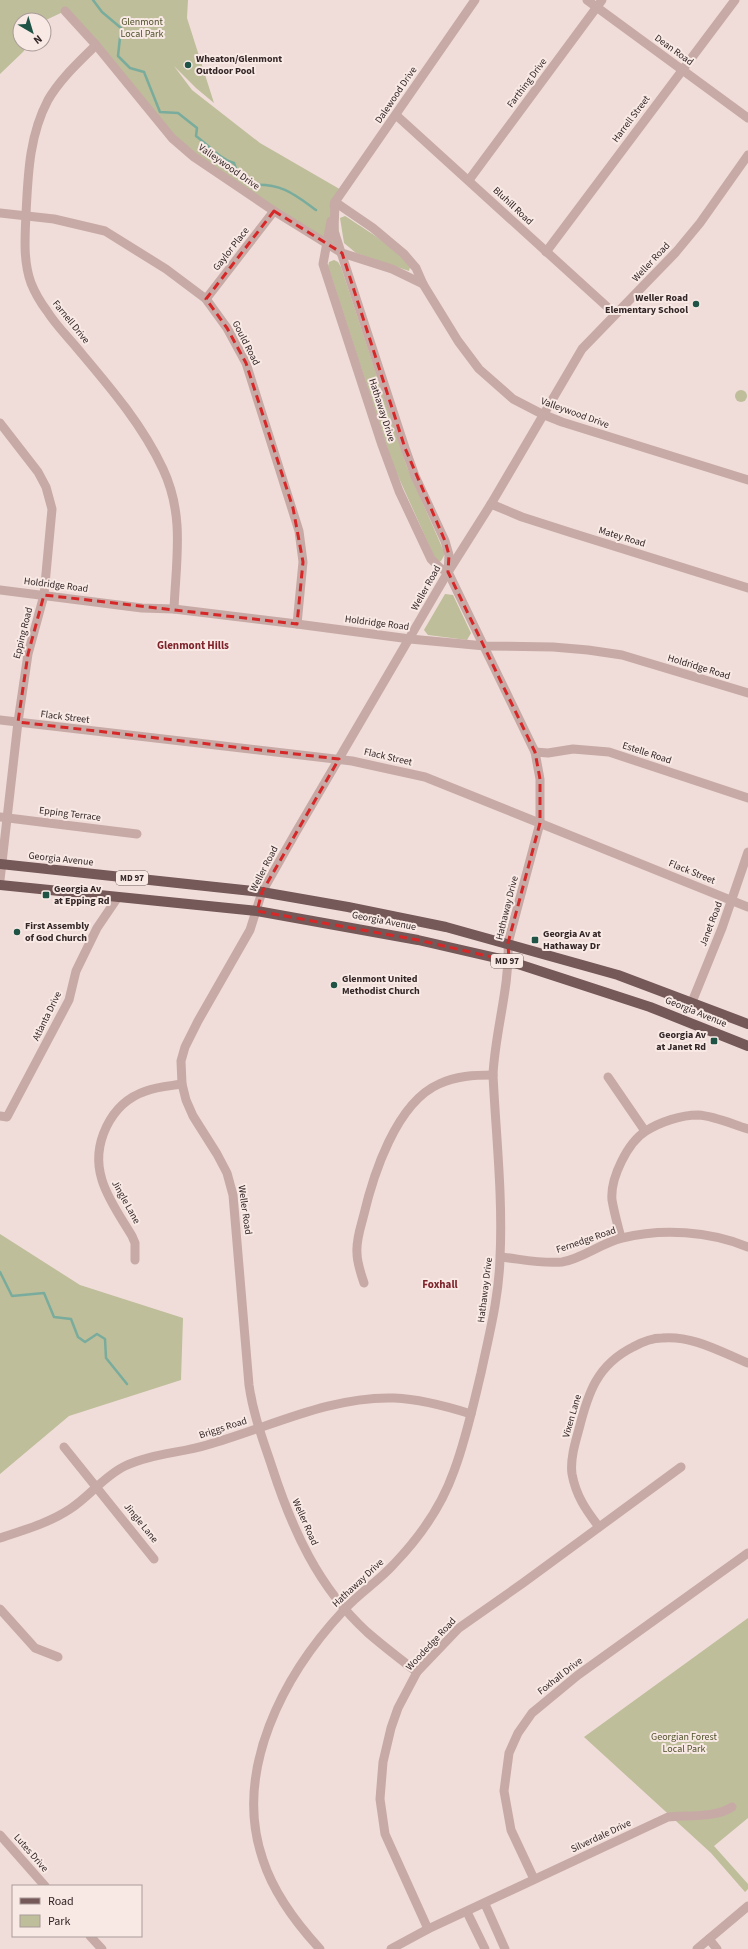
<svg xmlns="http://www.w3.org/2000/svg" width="748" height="1949" font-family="'Source Sans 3',sans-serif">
<rect width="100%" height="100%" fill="#f0ddd9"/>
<!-- green -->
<g fill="#bebe9a">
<path d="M0,0h188l-1,18 27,85 -18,-15 -22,-22 18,24 68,53 83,48 -8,11 7,51 -148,-96 -129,-146 -19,9 -2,3v-3h-24v24h9l-6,8 -23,22z"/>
<path d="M345,216c18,12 55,34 65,51l-1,4 -53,-18 -12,-10 -4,-25z"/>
<path d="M334,260l4,2 3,5 66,200 38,87 -4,7 -3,1 -4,-6 -41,-91 -65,-199 1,-4z"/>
<circle cx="741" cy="396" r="6"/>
<path d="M445,594l8,1 18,38 -4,7 -39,-5 -4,-5z"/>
<path d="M0,1234l80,51 103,33 -2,62 -112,36 -69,58z"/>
<path d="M748,1618v200l-34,28 34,38v5l-3,3 -34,-39 -127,-116z"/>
</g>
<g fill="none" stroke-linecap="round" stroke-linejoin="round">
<!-- stream -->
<g stroke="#79ac9d" stroke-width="2.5">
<path d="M93,0l9,12 19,16 -3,28 12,12 14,4 16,40 18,1 19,15 -1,8c11,8 25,24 38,27l3,9 15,13c29,-2 42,9 64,25"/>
<path d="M0,1272l12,24 32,-3 10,24 17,2 7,18 7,5 12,-8 8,5 1,19 21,26"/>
</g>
<!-- minor -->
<g stroke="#c7aaa6" stroke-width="9">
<path d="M587,0l161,118"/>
<path d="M65,11l31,34 76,93 22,19 80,54 68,42 50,16 31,15"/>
<path d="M96,45c-17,17 -36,34 -48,55 -19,36 -20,75 -22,114 -1,23 -3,47 5,69 4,10 10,20 16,28 8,13 20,25 30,37 32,38 65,76 86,121 22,47 13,91 11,140"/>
<path d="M396,115l219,199"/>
<path d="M469,180l133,-180"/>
<path d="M335,202l38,26 31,26 12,14 7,16 35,57 21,28 34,30 29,15 20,8 186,58"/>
<path d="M334,206l1,-4 140,-202"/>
<path d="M0,213l54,6 51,12 61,38 40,30 21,29 19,35 53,168 4,31 -6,62"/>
<path d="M331,221l-8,43 59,181 17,46 32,68 9,9 8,4"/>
<path d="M546,252l189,-252"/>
<path d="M206,299l68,-88"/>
<path d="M0,423l38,49 8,15 6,22 -8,86 -16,59 -10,68 -18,158"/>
<path d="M491,504l31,13 50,16 176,55"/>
<path d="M0,590l142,18 32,1 123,15 113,15 75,7 68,1 35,3 34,5 126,38"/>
<path d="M0,720l352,41 73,16 323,130"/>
<path d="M535,752l13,1 25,-4 36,3 139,46"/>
<path d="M0,817l137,17"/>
<path d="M692,1002l30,-74 26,-76"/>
<path d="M608,1077l37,54"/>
<path d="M0,1116l7,1 62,-117 7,-29 21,-43 21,-31"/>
<path d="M621,1238c-3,-12 -7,-26 -9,-38 -2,-22 16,-58 34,-69 14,-9 35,-16 52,-16 17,1 34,9 50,14"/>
<path d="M501,1257c19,2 41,7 61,5 20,-3 39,-19 60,-24 40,-10 87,-7 126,9"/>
<path d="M135,1260v-17l-3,-7c-10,-17 -24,-36 -30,-56 -11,-35 8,-77 44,-89 11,-4 24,-5 36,-7"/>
<path d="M364,1283c-3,-9 -7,-20 -7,-30 -1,-12 3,-24 6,-35 10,-43 33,-115 76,-134 17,-8 35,-9 54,-9"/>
<path d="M64,1447l90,112"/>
<path d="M599,1527c-13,-17 -23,-31 -27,-53 -2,-14 3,-31 7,-45 9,-36 18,-64 54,-82 9,-5 18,-9 29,-9 30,-3 59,14 86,25"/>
<path d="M0,1538c24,-8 49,-15 70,-29 19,-12 34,-33 55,-43 25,-12 55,-13 82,-21 61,-17 122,-49 187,-47 26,1 52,8 77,16"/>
<path d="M0,1609l35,39 23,9"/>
<path d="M417,1672c-17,-13 -34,-26 -50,-40 -49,-45 -75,-103 -95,-165 -9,-27 -19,-53 -23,-82l-16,-190 -6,-22 -10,-19 -24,-38 -7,-16 -4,-16 -1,-23 4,-14 13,-26 52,-91 12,-38 34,-60 152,-260 43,-68 91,-155 94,-97 24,-29 48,-68"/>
<path d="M0,1835l45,51"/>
<path d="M534,1879l-23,-49 -7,-39 5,-38 9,-20 14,-20 46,-38 170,-122"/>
<path d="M485,1904l20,45"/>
<path d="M467,1912l18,37"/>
<path d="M428,1929l-43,-95 -5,-35 3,-37 8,-34 7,-20 19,-36 42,-44 64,-45 158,-116"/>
<path d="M90,1936l12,13"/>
<path d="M709,1939l8,10"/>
<path d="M320,1949c-24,-26 -46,-55 -57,-89 -31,-89 21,-186 81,-250 15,-17 35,-29 50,-46 25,-26 48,-59 60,-93 12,-32 19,-65 27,-98 8,-38 18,-76 19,-115 3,-61 -4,-122 -7,-183 2,-44 17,-88 15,-132l32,-120v-44l-5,-27 -87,-180 1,-17 -4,-14 -30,-65 -10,-28 -71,-217 1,-29"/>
<path d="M391,1949l37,-20 240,-112c19,-2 48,1 64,-10"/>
<path d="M697,1949l51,-43"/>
</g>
<!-- major -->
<g stroke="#755858" stroke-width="10">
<path d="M0,864l262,28 86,15 98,20 172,48 130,49"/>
<path d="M0,885l257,26 161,29 91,21 141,46 98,39"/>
</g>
</g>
<!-- marked area -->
<path fill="none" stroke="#d62828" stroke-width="3" stroke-dasharray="8 5" stroke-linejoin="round" d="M274,211l68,42 63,195 40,93 4,14 -1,17 87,180 5,27v44l-32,120 1,18 -91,-21 -161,-29 5,-19 77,-133 -321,-37 10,-68 16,-59 253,29 6,-62 -10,-54 -47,-145 -19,-35 -21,-29z"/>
<!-- markers -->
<g fill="#1e5345" stroke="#f8e9e5" stroke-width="1.5">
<circle cx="188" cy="65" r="4"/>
<circle cx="696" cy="304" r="4"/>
<rect x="42" y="891" width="8" height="8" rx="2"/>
<circle cx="17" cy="932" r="4"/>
<rect x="531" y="936" width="8" height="8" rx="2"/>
<circle cx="334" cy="985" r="4"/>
<rect x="710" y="1037" width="8" height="8" rx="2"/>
</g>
<g text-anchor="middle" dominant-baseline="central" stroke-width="4" stroke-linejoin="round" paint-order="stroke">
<!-- shield labels -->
<g fill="#f8e9e5" stroke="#6e605f" stroke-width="1">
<rect x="116" y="871" width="32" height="14" rx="3"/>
<rect x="491" y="954" width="32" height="14" rx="3"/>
</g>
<g font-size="9" font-weight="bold" fill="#332626">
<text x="132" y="878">MD 97</text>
<text x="507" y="961">MD 97</text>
</g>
<!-- park labels -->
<g font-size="10" fill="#4f512b" stroke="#f8e9e5">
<text x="142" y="22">Glenmont<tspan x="142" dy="12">Local Park</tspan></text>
<text x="684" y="1737">Georgian Forest<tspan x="684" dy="12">Local Park</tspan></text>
</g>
<!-- street labels -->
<g font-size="10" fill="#332626" stroke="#f8e9e5">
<text transform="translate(674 50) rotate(36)">Dean Road</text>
<text transform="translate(527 83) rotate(-53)">Farthing Drive</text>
<text transform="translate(396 95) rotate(-56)">Dalewood Drive</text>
<text transform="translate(631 119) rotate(-53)">Harrell Street</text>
<text transform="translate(229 167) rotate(35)">Valleywood Drive</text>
<text transform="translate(513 206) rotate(43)">Bluhill Road</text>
<text transform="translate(231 249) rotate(-52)">Gaylor Place</text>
<text transform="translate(651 262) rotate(-47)">Weller Road</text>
<text transform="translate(71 322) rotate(51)">Farnell Drive</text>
<text transform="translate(246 343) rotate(63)">Gould Road</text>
<text transform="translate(382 410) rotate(72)">Hathaway Drive</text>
<text transform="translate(575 413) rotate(20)">Valleywood Drive</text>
<text transform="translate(622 537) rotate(17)">Matey Road</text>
<text transform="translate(56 585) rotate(7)">Holdridge Road</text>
<text transform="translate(426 588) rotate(-61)">Weller Road</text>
<text transform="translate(377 623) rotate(7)">Holdridge Road</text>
<text transform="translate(23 633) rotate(-76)">Epping Road</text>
<text transform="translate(699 667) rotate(17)">Holdridge Road</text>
<text transform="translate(65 717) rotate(7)">Flack Street</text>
<text transform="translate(647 753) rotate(18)">Estelle Road</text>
<text transform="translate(388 757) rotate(13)">Flack Street</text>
<text transform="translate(70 814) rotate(7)">Epping Terrace</text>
<text transform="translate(61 859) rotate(6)">Georgia Avenue</text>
<text transform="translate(264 869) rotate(-63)">Weller Road</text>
<text transform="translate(692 872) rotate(22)">Flack Street</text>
<text transform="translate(507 908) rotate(-76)">Hathaway Drive</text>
<text transform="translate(384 921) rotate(11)">Georgia Avenue</text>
<text transform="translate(711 924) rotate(-69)">Janet Road</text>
<text transform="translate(696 1012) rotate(22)">Georgia Avenue</text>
<text transform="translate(47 1016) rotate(-64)">Atlanta Drive</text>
<text transform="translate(126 1202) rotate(61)">Jingle Lane</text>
<text transform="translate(245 1210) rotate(82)">Weller Road</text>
<text transform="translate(586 1240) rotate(-19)">Fernedge Road</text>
<text transform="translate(485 1290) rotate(-83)">Hathaway Drive</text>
<text transform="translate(572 1416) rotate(-74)">Vixen Lane</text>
<text transform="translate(223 1428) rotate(-18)">Briggs Road</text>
<text transform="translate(305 1522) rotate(66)">Weller Road</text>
<text transform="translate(141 1523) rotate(51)">Jingle Lane</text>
<text transform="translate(358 1583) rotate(-43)">Hathaway Drive</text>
<text transform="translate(431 1644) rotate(-47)">Woodedge Road</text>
<text transform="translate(560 1676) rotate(-38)">Foxhall Drive</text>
<text transform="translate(601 1836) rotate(-25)">Silverdale Drive</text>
<text transform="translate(31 1853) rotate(49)">Lutes Drive</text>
</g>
<!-- poi labels -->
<g font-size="10" font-weight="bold" fill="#332626" stroke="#f8e9e5" text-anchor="start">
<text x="196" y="59">Wheaton/Glenmont<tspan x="196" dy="12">Outdoor Pool</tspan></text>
<text x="688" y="298" text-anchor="end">Weller Road<tspan x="688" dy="12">Elementary School</tspan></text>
<text x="54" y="889">Georgia Av<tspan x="54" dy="12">at Epping Rd</tspan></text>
<text x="25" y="926">First Assembly<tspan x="25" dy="12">of God Church</tspan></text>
<text x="543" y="934">Georgia Av at<tspan x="543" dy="12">Hathaway Dr</tspan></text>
<text x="342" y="979">Glenmont United<tspan x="342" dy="12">Methodist Church</tspan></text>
<text x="706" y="1035" text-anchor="end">Georgia Av<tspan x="706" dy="12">at Janet Rd</tspan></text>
</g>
<!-- neighbourhood labels -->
<g font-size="11" font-weight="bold" fill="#7f232b" stroke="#f8e9e5">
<text x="193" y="645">Glenmont Hills</text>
<text x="440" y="1284">Foxhall</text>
</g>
</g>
<!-- legend -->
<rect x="12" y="1885" width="130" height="52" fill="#f8e9e5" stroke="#a99b99"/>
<rect x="20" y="1898" width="20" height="6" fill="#755858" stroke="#a99b99"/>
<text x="48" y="1905" font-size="12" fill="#332626">Road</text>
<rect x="20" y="1915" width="20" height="12" fill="#bebe9a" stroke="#a99b99"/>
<text x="48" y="1925" font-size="12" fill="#332626">Park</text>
<!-- north arrow -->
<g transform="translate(32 32) rotate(142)"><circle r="19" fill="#f8e9e5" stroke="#a99b99"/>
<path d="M0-3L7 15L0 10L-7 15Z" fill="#1e5345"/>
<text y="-6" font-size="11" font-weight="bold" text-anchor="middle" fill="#332626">N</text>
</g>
</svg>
